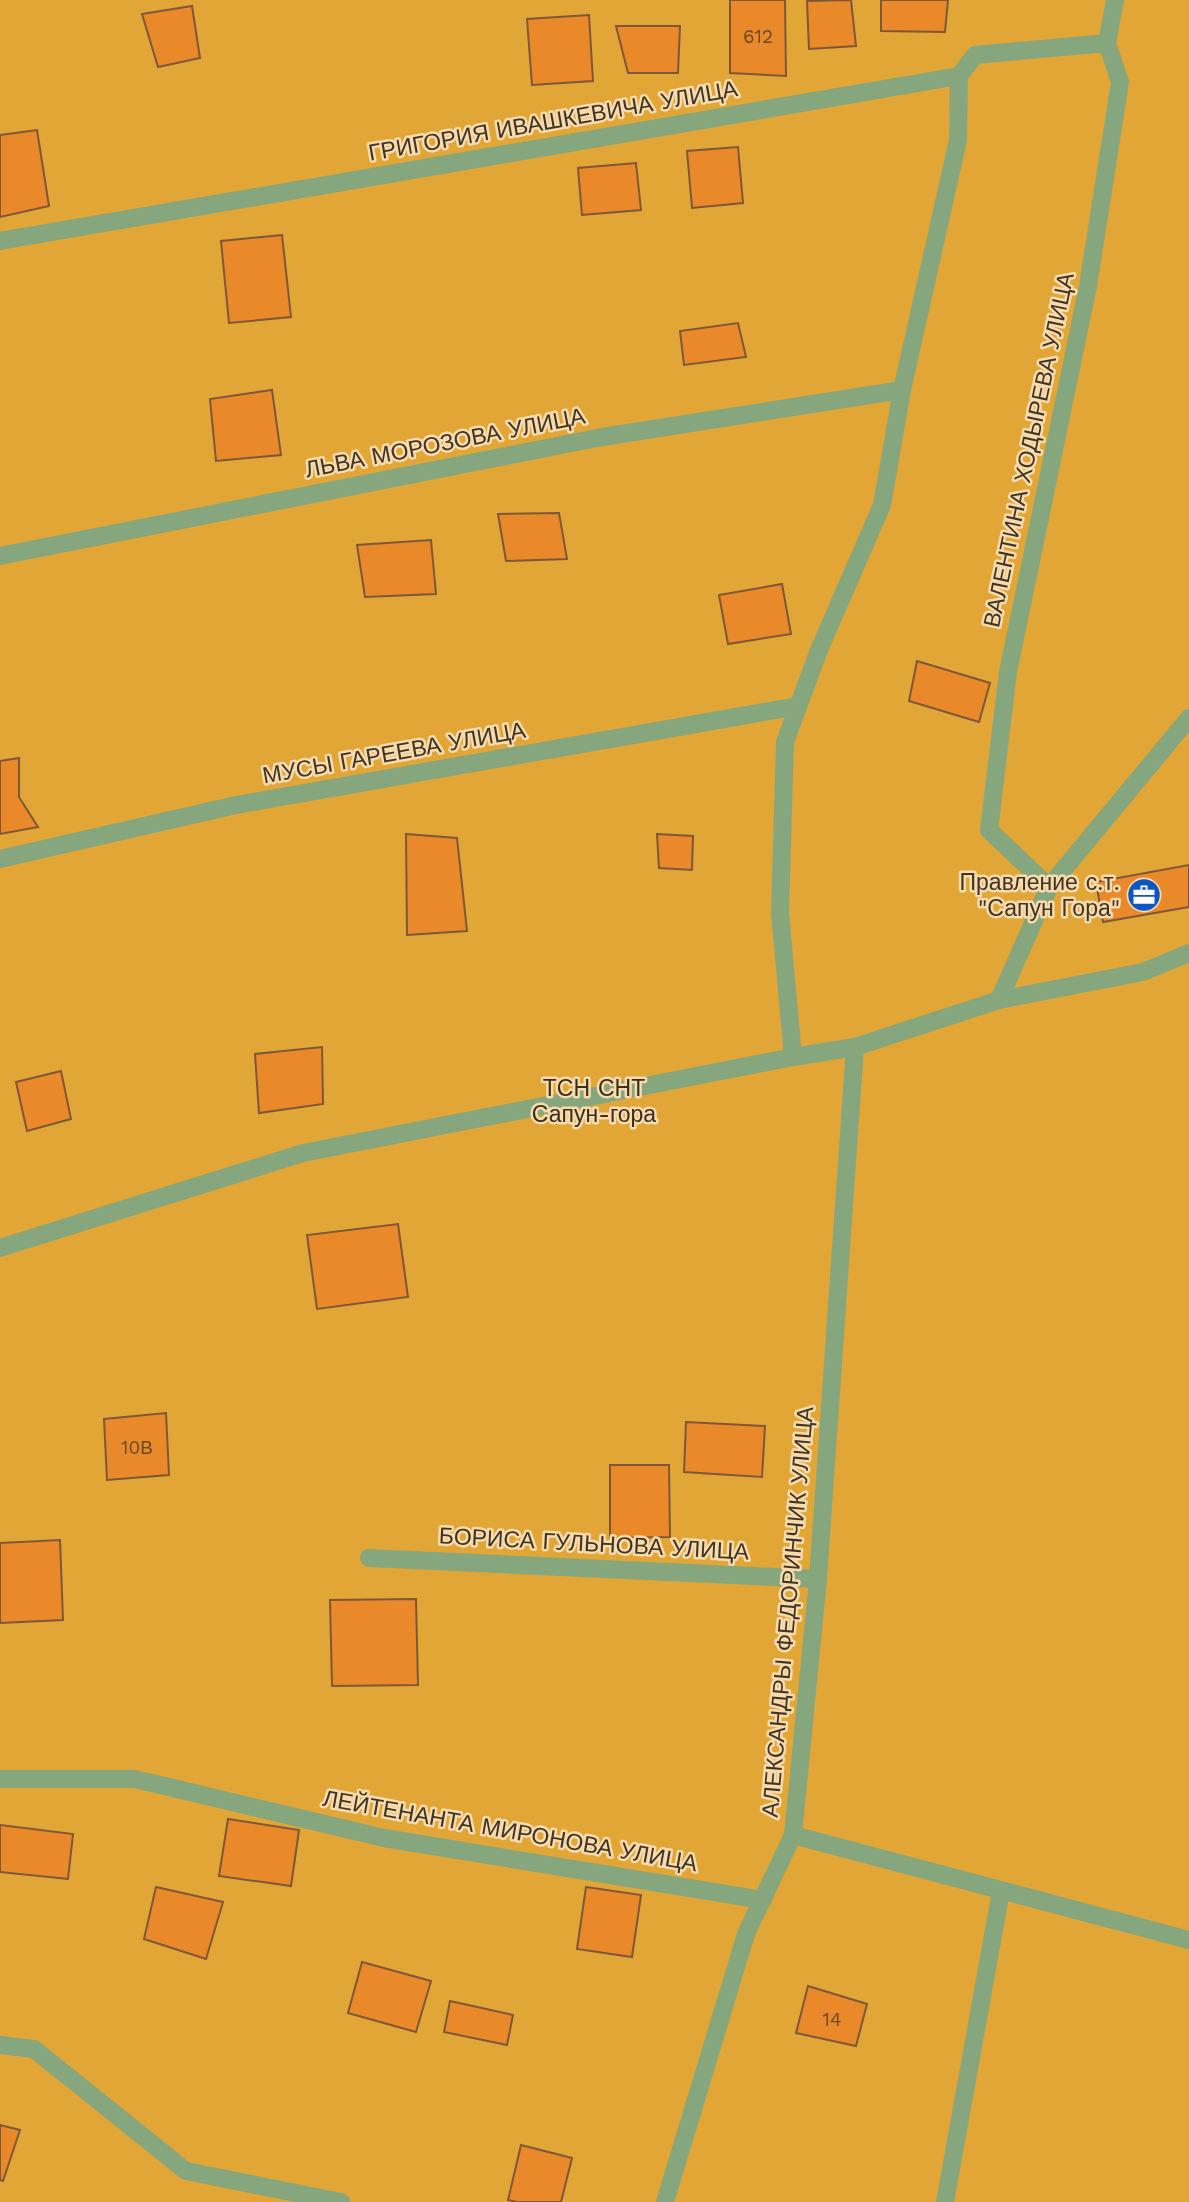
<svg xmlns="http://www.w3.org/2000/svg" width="1189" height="2202" font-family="'Work Sans',sans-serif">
<rect width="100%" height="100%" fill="#f7dbae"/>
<!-- green -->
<rect fill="#e1a635" x="0" y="0" width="1189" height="2202"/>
<!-- building -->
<g fill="#ea892a" stroke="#7d583a" stroke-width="2">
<path d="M730,0h55l1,76 -56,-3z"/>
<path d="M851,0l5,46 -47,3 -2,-48z"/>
<path d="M881,0h67l-3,32 -64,-1z"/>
<path d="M192,6l8,52 -42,9 -16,-53z"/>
<path d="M589,15l4,66 -61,4 -5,-66z"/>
<path d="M616,26h64l-2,47h-50z"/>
<path d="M37,130l12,76 -49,11v-82z"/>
<path d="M738,147l5,56 -51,5 -5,-57z"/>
<path d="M636,163l5,47 -59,5 -4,-47z"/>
<path d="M282,235l9,82 -62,6 -8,-82z"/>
<path d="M738,323l8,34 -62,8 -4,-34z"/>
<path d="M272,390l9,65 -65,6 -6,-62z"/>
<path d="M559,513l8,46 -61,2 -8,-47z"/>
<path d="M431,540l5,54 -71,3 -8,-52z"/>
<path d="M782,584l9,50 -63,10 -9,-49z"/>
<path d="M917,661l73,22 -11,39 -70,-21z"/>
<path d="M19,758v39l19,30 -38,7v-73z"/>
<path d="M406,834l51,4 10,93 -60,4z"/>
<path d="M657,834l36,2 -1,34 -33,-2z"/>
<path d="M1189,865v42l-86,15 -7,-40z"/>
<path d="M322,1047l1,57 -64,9 -4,-59z"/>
<path d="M61,1071l10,48 -44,12 -11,-49z"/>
<path d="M398,1224l10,73 -91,12 -10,-74z"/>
<path d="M166,1413l3,62 -62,5 -3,-61z"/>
<path d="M686,1422l79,4 -3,51 -78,-5z"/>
<path d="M610,1465h59l1,72 -60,1z"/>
<path d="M60,1540l3,80 -63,3v-80z"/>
<path d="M416,1599l2,86 -86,1 -2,-86z"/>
<path d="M228,1819l71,11 -8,56 -72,-10z"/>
<path d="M0,1825l73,9 -5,45 -68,-7z"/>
<path d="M156,1887l67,15 -17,57 -62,-20z"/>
<path d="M586,1887l55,8 -9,62 -55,-8z"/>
<path d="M362,1962l69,19 -15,51 -68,-19z"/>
<path d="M808,1986l59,18 -11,42 -60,-13z"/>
<path d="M450,2001l63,14 -6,30 -63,-13z"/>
<path d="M0,2125l20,5 -17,51 -3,-1z"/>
<path d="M521,2145l51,13 -11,44h-44l-9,-2z"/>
</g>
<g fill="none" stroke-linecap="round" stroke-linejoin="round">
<!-- lane -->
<g stroke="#86a77e" stroke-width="18">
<path d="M0,241l959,-165 16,-21 132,-12"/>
<path d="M0,556l602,-119 300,-47"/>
<path d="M0,859l236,-54 562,-99"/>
<path d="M1049,887l-60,-57 19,-158 80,-386 32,-204 -13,-39 8,-43"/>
<path d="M999,1000l50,-113 140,-169"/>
<path d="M793,1057l-13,-144 5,-171 34,-92 63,-145 20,-115 56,-250 1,-64"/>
<path d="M0,1248l303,-95 490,-96 62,-10 144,-47 144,-28 46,-19"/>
<path d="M369,1558l449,21"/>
<path d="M0,1779h135l249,59 379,62"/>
<path d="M793,1835l396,105"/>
<path d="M0,2045l34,4 152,122 155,31"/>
<path d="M665,2202l81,-268 47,-99 25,-256 37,-532"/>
<path d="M945,2202l56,-311"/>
</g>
</g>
<!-- icons -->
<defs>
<g id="office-disc" transform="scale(1.75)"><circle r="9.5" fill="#0c57c1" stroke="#f7dbae"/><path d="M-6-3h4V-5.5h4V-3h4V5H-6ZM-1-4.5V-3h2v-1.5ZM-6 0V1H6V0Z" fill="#fff"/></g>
</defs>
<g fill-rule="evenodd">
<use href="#office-disc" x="1144" y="895"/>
</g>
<g text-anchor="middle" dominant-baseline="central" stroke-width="5" stroke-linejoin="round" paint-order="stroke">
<!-- number labels -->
<g font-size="19" fill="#6a4a25">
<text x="758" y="36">612</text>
<text x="137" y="1447">10В</text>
<text x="832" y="2019">14</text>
</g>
<!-- street labels -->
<g font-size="23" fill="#403523" stroke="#f7dbae">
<text transform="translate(553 121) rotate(-10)">ГРИГОРИЯ ИВАШКЕВИЧА УЛИЦА</text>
<text transform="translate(445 443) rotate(-11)">ЛЬВА МОРОЗОВА УЛИЦА</text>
<text transform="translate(1029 450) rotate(-78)">ВАЛЕНТИНА ХОДЫРЕВА УЛИЦА</text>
<text transform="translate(394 753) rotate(-10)">МУСЫ ГАРЕЕВА УЛИЦА</text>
<text transform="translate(594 1544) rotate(3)">БОРИСА ГУЛЬНОВА УЛИЦА</text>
<text transform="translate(788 1612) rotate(-85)">АЛЕКСАНДРЫ ФЕДОРИНЧИК УЛИЦА</text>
<text transform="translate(510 1831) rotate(10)">ЛЕЙТЕНАНТА МИРОНОВА УЛИЦА</text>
</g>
<!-- poi labels -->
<g font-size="23" fill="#403523" stroke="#f7dbae" text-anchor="end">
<text x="1120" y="882">Правление с.т.<tspan x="1120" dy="26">"Сапун Гора"</tspan></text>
</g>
<!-- park labels -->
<g font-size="23" fill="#3b2e1a" stroke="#f7dbae">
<text x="594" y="1088">ТСН СНТ<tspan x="594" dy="26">Сапун-гора</tspan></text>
</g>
</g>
</svg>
